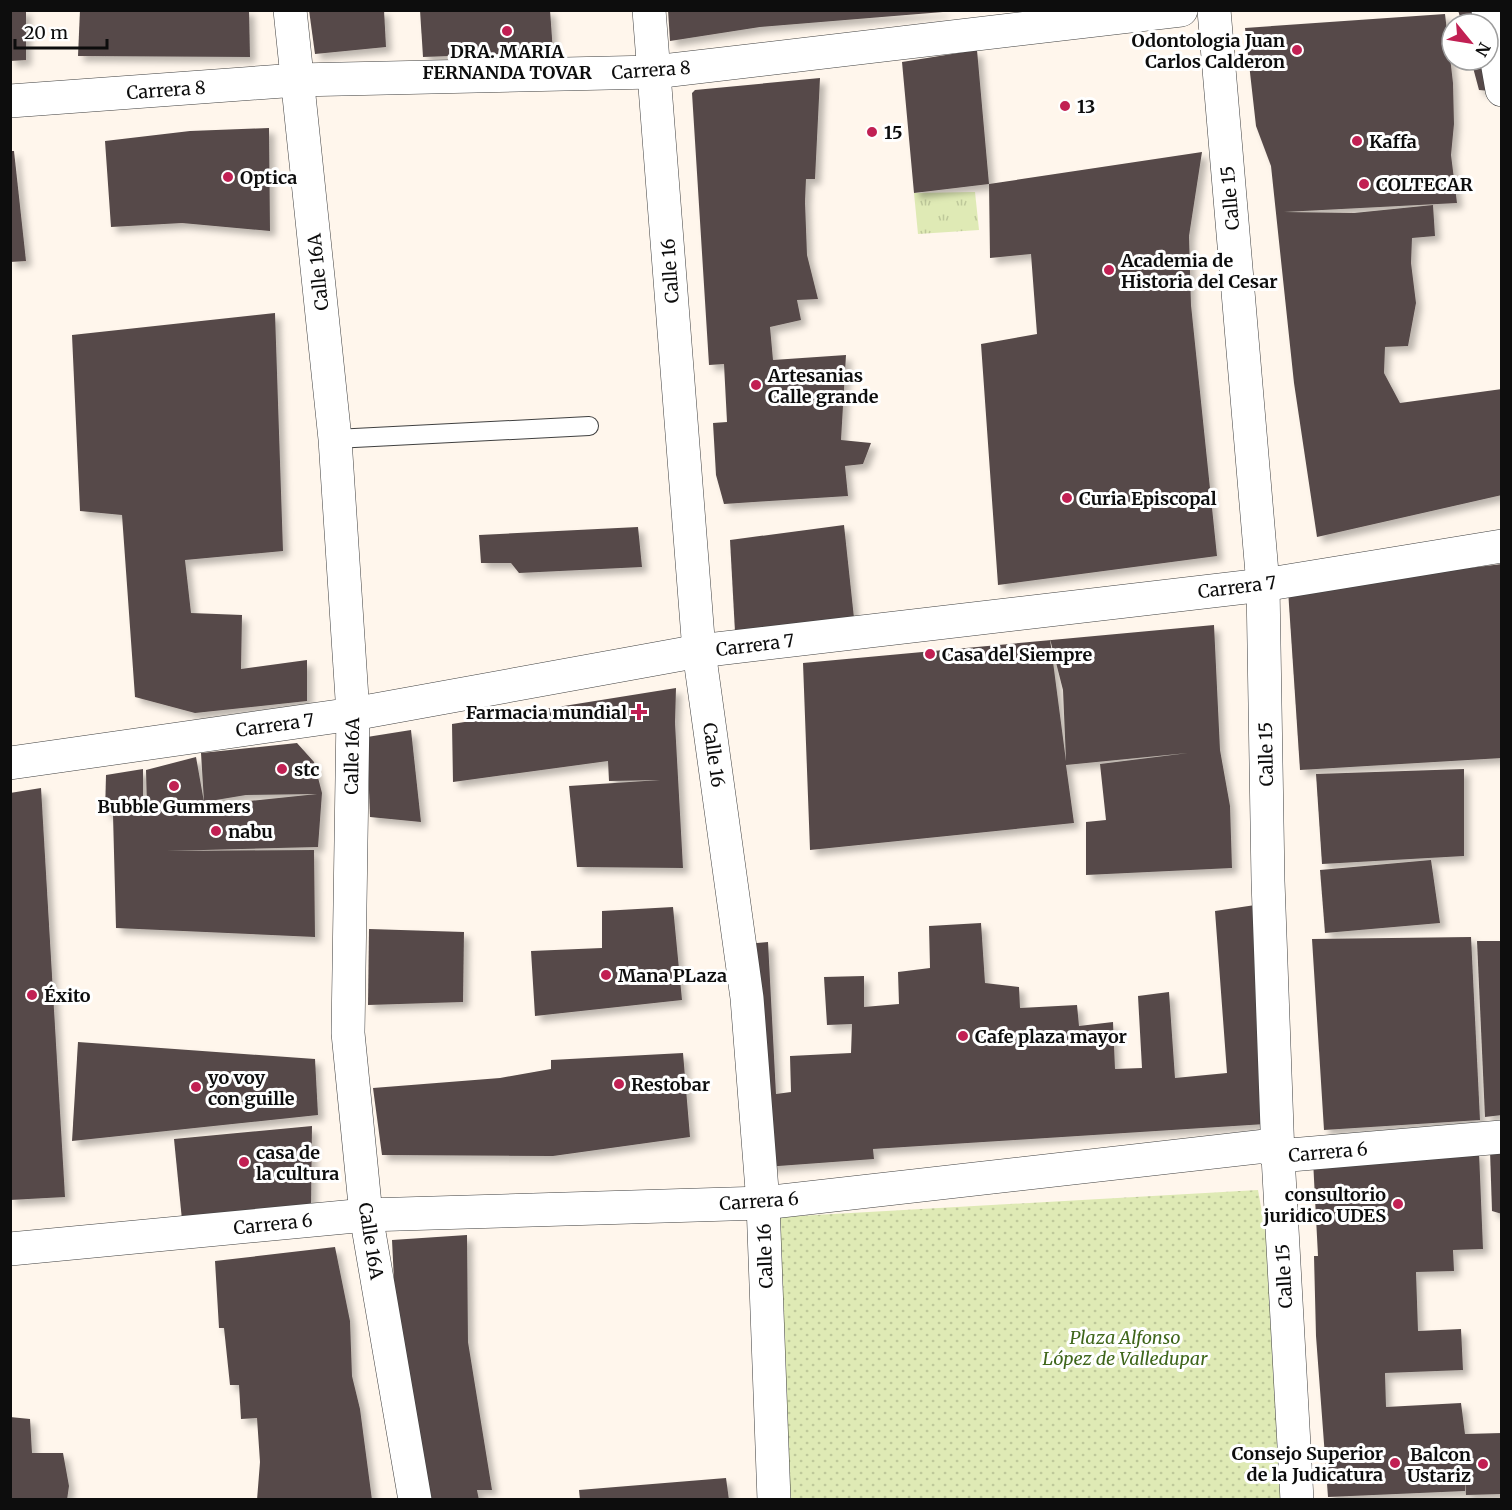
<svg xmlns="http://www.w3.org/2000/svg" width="1512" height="1510" font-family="Merriweather,serif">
<defs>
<pattern id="grass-tufts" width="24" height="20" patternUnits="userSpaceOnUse" patternTransform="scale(1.5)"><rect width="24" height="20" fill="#dfeab5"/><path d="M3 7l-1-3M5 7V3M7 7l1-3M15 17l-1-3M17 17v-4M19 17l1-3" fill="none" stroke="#bec89a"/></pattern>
<pattern id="park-dots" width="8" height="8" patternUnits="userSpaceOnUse" patternTransform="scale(1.5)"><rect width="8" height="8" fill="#dfeab5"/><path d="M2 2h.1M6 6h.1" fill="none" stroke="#bec89a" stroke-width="1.8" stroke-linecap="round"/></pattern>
<filter id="shadow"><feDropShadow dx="5.5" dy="5.5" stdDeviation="3" flood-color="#0004"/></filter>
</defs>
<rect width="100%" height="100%" fill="#fff6ec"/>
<!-- grass -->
<path fill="url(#grass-tufts)" d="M975,192l4,38 -61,4 -4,-41z"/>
<!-- park -->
<path fill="url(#park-dots)" d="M1258,1190l7,40 9,7 8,262h-508l-11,-281z"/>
<!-- building -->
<g fill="#564a49" fill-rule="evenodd" filter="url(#shadow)">
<path d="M10,10h16v50l-16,1z"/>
<path d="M80,10h169l1,47 -172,-1z"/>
<path d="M309,10h75l2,37 -71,7z"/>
<path d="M420,10h130l3,42 -130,5z"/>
<path d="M668,10h275v2l-183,15 -90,14z"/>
<path d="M1458,10h44v82l-23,-2 -8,-30h17v-36h-26z"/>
<path d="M1445,14l8,69 1,41 -3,31 6,48 -173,9 70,1 79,-8 2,31 -23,2 -1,25 5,40 -8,43 -23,1 -1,26 16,30 102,-14v106l-185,42 -23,-154 -23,-217 -15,-40 -11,-98z"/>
<path d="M977,50l12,134 213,-32 -13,84 2,69 26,251 -219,29 -17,-241 56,-10 -6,-80 -41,4 -1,-74 -75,9 -12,-131z"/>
<path d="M820,78l-5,101h-9l-1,23 2,53 11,44 -21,1 4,20 -31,7 3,33 73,-5 -5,85 30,3 -8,21 -18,2 3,30 -124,8 -8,-29 -3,-52 14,-1 -3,-58 -15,1 -17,-272 3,-3z"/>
<path d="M269,128l1,103 -88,-8 -71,4 -6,-86 85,-10z"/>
<path d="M10,151h4l12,110 -16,1z"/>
<path d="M275,313l8,238 -98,9 6,53 51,2 -1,54 66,-9v41l-112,12 -60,-16 -13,-182 -42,-4 -8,-176z"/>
<path d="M844,525l10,93 -119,14 -5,-92z"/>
<path d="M638,527l4,40 -123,6 -8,-10h-30l-2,-28z"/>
<path d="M1502,564v194l-202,12 -12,-180z"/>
<path d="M1214,625l6,125 10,56 2,62 -146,7v-53l20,-2 -6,-56 88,-11 -122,12 8,58 -264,27 -7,-187zM1050,639l13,51 3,70v1z"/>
<path d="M676,688l-1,35 8,145 -106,-1 -8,-81 91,-6 -51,1 -1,-20 -155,21 -1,-58z"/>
<path d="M411,730l10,92 -51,-5 -3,-80z"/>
<path d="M297,743l17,19 8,31 -4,54 -152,4 148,-1 1,87 -199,-9 -3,-113 204,-21 -71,1 -42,7 -57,6 -1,-38 50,-13 8,45 -3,-49z"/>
<path d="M143,769v40l-38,5 1,-39z"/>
<path d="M1464,769v87l-142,8 -6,-90z"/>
<path d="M41,788l24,409 -55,3v-407z"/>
<path d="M1431,860l9,63 -115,10 -5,-63z"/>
<path d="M1262,904l18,219 -407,26 1,10 -123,9 -16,-223 33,-3 8,152 15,-2 -1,-36 61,-3 1,-29 -25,1 -3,-48 40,-1v31l35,-3 -1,-32 32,-4 -1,-42 52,-3 4,60 34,4 1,21 57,-3 2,21 34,-4 2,47 27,-1 -4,-72 31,-4 6,86 52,-5 -12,-162z"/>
<path d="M673,907l9,93 -147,16 -4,-65 71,-3v-37z"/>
<path d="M369,929l95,3 -1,70 -95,3z"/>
<path d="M1471,937l9,183 -156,10 -12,-191z"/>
<path d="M1477,941h25v174l-17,2z"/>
<path d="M78,1042l237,17 3,56 -246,26z"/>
<path d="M683,1053l7,84 -137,19 -171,-1 -9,-67 127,-10 51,-9v-9z"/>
<path d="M312,1126l-1,82 -129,12 -8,-81z"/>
<path d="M1490,1151h12v63l-10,-3z"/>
<path d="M1479,1152l4,97 -30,1 1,21 -38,1 2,59 43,-2 2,41 -78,3 1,34 75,-4 4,31 37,-1v61l-36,1 -1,-17v13l-137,6 -12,-161 -2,-80h4l-5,-96z"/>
<path d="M467,1235l1,107 24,148h-15l2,10h-54l-28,-158 -5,-102z"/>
<path d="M335,1247l15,74 2,55 8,33 12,91h-115l3,-38 -3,-44 -16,1 -2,-34h-9l-6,-57h-5l-4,-67z"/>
<path d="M10,1417l20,2 2,34h31l6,33 -2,14h-57z"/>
<path d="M726,1478l3,22h-149l-1,-10z"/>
</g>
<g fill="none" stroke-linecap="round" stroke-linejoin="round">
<!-- service casing -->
<g stroke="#404040" stroke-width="20">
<path id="service" d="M335,439l254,-13"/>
</g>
<!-- minor casing -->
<g stroke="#404040" stroke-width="34">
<g id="minor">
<path d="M290,10l45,429 18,275 -5,319 18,182 49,285"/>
<path d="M649,10l50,641 48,347 16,205 11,297"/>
<path d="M1214,10l49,575 5,296 10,275 19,344"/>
<path d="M1488,10l14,80"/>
<path d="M10,763l343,-49 346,-63 564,-66 239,-39"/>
<path d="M10,1249l356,-34 397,-12 503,-57 12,10 224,-19"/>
</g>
</g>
<!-- tertiary casing -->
<g stroke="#404040" stroke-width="34">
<path id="tertiary" d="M10,101l287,-21 357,-8 527,-62"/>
</g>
<!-- service -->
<use href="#service" stroke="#fff" stroke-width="18"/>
<!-- minor -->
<use href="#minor" stroke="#fff" stroke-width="33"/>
<!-- tertiary -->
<use href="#tertiary" stroke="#fff" stroke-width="33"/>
</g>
<!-- markers -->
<g fill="#c12053" stroke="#fff" stroke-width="2">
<circle cx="507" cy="31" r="6"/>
<circle cx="1297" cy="50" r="6"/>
<circle cx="1065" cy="106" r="6"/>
<circle cx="872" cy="132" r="6"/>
<circle cx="1357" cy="141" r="6"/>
<circle cx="228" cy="177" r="6"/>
<circle cx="1364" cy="184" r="6"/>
<circle cx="1109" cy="270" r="6"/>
<circle cx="756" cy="385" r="6"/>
<circle cx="1067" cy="498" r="6"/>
<circle cx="930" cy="654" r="6"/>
<path d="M636 703h6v6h6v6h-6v6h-6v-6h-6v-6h6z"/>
<circle cx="282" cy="769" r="6"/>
<circle cx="174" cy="786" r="6"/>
<circle cx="216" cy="831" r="6"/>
<circle cx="606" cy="975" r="6"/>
<circle cx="32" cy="995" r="6"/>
<circle cx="963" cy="1036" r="6"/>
<circle cx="619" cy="1084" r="6"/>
<circle cx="196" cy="1087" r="6"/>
<circle cx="244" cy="1162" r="6"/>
<circle cx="1398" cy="1204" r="6"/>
<circle cx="1395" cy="1463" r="6"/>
<circle cx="1483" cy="1464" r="6"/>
</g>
<g text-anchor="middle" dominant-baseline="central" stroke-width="6" stroke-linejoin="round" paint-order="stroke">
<!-- poi labels -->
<g font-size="18" font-weight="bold" fill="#0d0d0d" stroke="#fff" text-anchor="start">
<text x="1285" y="40" text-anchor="end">Odontologia Juan<tspan x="1285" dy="21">Carlos Calderon</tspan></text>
<text x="507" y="51" text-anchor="middle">DRA. MARIA<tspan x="507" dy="21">FERNANDA TOVAR</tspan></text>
<text x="1077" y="106">13</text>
<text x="884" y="132">15</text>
<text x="1369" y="141">Kaffa</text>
<text x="240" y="177">Optica</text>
<text x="1376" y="184">COLTECAR</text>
<text x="1121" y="260">Academia de<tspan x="1121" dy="21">Historia del Cesar</tspan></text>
<text x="768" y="375">Artesanias<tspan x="768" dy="21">Calle grande</tspan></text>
<text x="1079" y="498">Curia Episcopal</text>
<text x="942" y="654">Casa del Siempre</text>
<text x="627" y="712" text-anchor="end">Farmacia mundial</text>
<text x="294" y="769">stc</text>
<text x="174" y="806" text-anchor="middle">Bubble Gummers</text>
<text x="228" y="831">nabu</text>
<text x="618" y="975">Mana PLaza</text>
<text x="44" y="995">Éxito</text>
<text x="975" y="1036">Cafe plaza mayor</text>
<text x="208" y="1077">yo voy<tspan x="208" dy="21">con guille</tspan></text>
<text x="631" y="1084">Restobar</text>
<text x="256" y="1152">casa de<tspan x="256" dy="21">la cultura</tspan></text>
<text x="1386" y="1194" text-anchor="end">consultorio<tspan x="1386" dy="21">juridico UDES</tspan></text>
<text x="1383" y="1453" text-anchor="end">Consejo Superior<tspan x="1383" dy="21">de la Judicatura</tspan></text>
<text x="1471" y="1454" text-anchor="end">Balcon<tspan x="1471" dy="21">Ustariz</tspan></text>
</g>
<!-- street labels -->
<g font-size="18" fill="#0d0d0d" stroke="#fff">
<text transform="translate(651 70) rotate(-4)">Carrera 8</text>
<text transform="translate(166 90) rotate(-4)">Carrera 8</text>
<text transform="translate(1230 198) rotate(-95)">Calle 15</text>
<text transform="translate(670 271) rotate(-94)">Calle 16</text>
<text transform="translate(318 272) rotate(-96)">Calle 16A</text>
<text transform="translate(1237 587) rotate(-7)">Carrera 7</text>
<text transform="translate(755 645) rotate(-7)">Carrera 7</text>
<text transform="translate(275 725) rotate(-8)">Carrera 7</text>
<text transform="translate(1266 754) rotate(-91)">Calle 15</text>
<text transform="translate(714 755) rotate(82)">Calle 16</text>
<text transform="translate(352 756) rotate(-89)">Calle 16A</text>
<text transform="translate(1328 1152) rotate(-5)">Carrera 6</text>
<text transform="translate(759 1201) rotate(-4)">Carrera 6</text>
<text transform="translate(273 1224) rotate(-6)">Carrera 6</text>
<text transform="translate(371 1241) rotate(81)">Calle 16A</text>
<text transform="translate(765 1256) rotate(-92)">Calle 16</text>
<text transform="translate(1284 1276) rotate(-93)">Calle 15</text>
</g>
<!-- park labels -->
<g font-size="18" font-style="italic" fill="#3f661b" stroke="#fff">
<text x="1125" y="1337">Plaza Alfonso<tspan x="1125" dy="21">López de Valledupar</tspan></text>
</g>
</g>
<!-- border -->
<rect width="1512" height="1510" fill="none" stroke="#0d0d0d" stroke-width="24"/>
<!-- north arrow -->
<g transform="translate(1470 42) rotate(120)"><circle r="28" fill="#ffffff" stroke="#9e9e9e" stroke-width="1.5"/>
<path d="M0-4.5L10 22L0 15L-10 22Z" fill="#c12053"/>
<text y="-9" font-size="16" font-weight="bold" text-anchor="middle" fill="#0d0d0d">N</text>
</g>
<!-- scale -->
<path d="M15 39v9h92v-9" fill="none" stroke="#0d0d0d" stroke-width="3"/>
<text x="24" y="39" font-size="18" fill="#0d0d0d" stroke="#ffffff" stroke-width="4.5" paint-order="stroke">20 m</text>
</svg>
